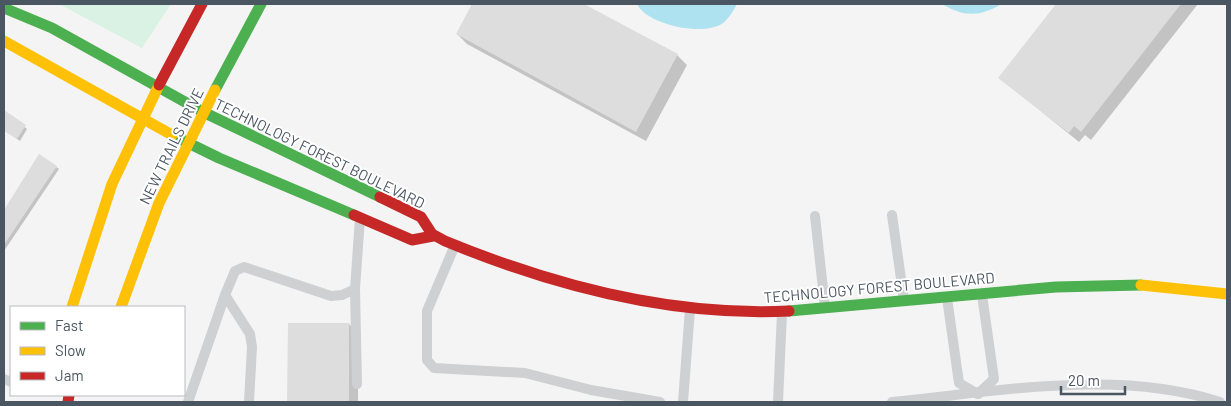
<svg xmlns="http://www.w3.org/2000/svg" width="1231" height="406" font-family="Barlow,sans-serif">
<rect width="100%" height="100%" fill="#f4f4f4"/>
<!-- green -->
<path fill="#d9f2e3" d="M59,4h112l-29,44z"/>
<!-- water -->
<g fill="#aee2f0">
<path d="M637,4h100c-3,6 -8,14 -14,19 -19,14 -76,2 -86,-19z"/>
<path d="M942,4h60c-23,13 -38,13 -60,0z"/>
</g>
<!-- shadow -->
<g fill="#0003">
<path d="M474,4h108l95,51 10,10 -41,76 -179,-97 -10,-10z"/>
<path d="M1058,4h140l-107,136 -6,-5 -6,7 -79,-64z"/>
<path d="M4,111l23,18 -7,12 -16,-11z"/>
<path d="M40,156l19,13 -55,82v-39z"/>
<path d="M289,324h60l9,10v68h-69z"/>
</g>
<!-- building -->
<g fill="#ddddde">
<path d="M472,4h112l94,50 -42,78 -180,-98z"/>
<path d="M1056,4h125l-100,128 -7,-6 -5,7 -71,-55z"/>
<path d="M4,110l22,15 -9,14 -13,-8z"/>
<path d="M39,154l18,12 -53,79v-35z"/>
<path d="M288,323h61v79h-62z"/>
</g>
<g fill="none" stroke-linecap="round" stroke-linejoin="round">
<!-- lane -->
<g stroke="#ced0d2" stroke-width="10">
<path d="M892,215l12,85"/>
<path d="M815,216l10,91"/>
<path d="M455,245l-28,66v49l7,8 91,5 66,17 69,12"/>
<path d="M355,289l2,95"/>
<path d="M947,298l12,85 19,11"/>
<path d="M4,379l7,3"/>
<path d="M978,394l16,-15 -12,-84"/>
<path d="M188,402l37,-107"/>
<path d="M249,402l3,-55 -2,-13 -25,-39 10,-24 9,-4 87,29 11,-1 13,-6 5,-71"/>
<path d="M683,402l7,-93"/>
<path d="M778,402l4,-89"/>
<path d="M892,402c105,-10 225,-34 328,0"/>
</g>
<!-- fast -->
<g stroke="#4caf50" stroke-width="11">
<path d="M4,8l48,20 151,84 177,85"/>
<path d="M215,90l46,-86"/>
<path d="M172,135l47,23 135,57"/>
<path d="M789,311l267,-24 85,-2"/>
</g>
<!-- slow -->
<g stroke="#ffc107" stroke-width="11">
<path d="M4,41l168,94"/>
<path d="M1141,285l86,9"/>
<path d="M72,307l40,-123 47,-99"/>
<path d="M121,307l38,-104 56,-113"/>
</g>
<!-- jam -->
<g stroke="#c62828" stroke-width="11">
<path d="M159,85l43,-81"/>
<path d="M380,197l41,20 11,17 13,7c109,45 226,76 344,70"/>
<path d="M354,215l58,25 21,-4"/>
<path d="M68,402l1,-7"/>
</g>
</g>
<g text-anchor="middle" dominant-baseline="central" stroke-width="4" stroke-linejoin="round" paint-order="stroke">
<!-- street labels -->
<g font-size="15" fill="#4a5661" stroke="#fff">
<text transform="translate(171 146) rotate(-64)">NEW TRAILS DRIVE</text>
<text transform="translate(320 153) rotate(26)">TECHNOLOGY FOREST BOULEVARD</text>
<text transform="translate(879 287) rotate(-5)">TECHNOLOGY FOREST BOULEVARD</text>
</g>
</g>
<!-- border -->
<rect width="1231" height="406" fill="none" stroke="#4a5661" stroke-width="10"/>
<!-- legend -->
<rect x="10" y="306" width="175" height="90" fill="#ffffff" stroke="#b7bbc0"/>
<rect x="20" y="322" width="25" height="8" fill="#4caf50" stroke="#b7bbc0"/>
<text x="55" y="331" font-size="15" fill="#4a5661">Fast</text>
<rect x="20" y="347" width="25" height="8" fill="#ffc107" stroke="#b7bbc0"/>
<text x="55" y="356" font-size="15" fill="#4a5661">Slow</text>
<rect x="20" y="372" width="25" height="8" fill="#c62828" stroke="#b7bbc0"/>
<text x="55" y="381" font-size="15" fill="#4a5661">Jam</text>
<!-- scale -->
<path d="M1061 386v8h64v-8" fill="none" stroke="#4a5661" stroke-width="2.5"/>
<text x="1068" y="386" font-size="15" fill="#4a5661" stroke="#ffffff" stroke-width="4" paint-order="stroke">20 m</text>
</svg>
